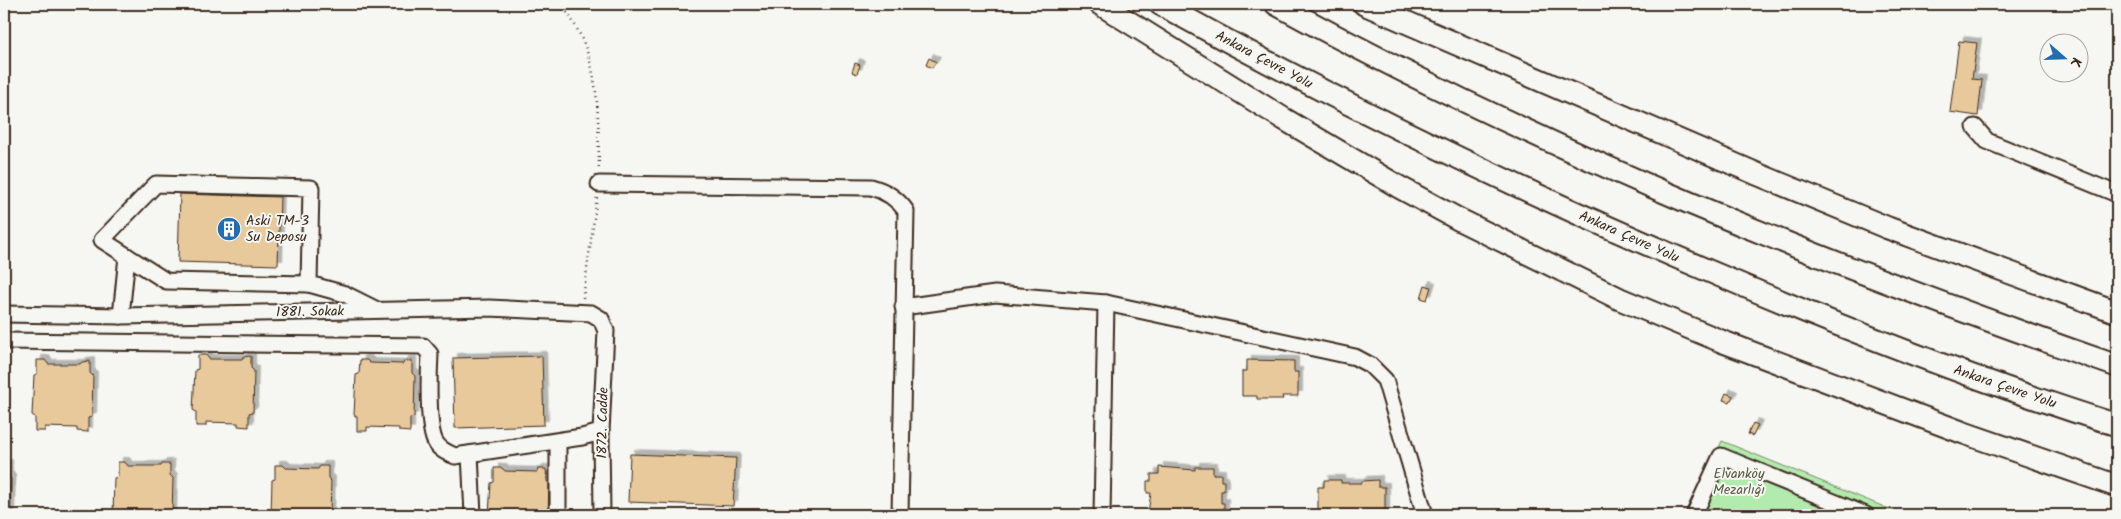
<svg xmlns="http://www.w3.org/2000/svg" width="2121" height="519" font-family="Kalam,sans-serif">
<defs>
<filter id="shadow"><feDropShadow dx="4.5" dy="-4.5" stdDeviation="0" flood-color="#0004"/></filter>
</defs>
<rect width="100%" height="100%" fill="#f6f6f2"/>
<filter id="ink" filterUnits="userSpaceOnUse"><feTurbulence type="fractalNoise" baseFrequency=".02" numOctaves="2"/><feDisplacementMap in="SourceGraphic" scale="10" xChannelSelector="R" yChannelSelector="G"/><feConvolveMatrix kernelMatrix="1 2 1 2 8 2 1 2 1" color-interpolation-filters="sRGB"/></filter>
<g filter="url(#ink)">
<!-- green -->
<path fill="#b3ebae" stroke="#778a66" d="M1722,441l182,74h-217z"/>
<!-- building -->
<g fill="#e8c99b" stroke="#3b2a1e" filter="url(#shadow)">
<path d="M1959,41l18,2 -5,36 10,1 -4,36 -28,-4z"/>
<path d="M929,58l7,4 -4,6 -6,-3z"/>
<path d="M855,63l5,2 -3,9 -5,-2z"/>
<path d="M180,194l100,3 -2,68 -100,-3z"/>
<path d="M1425,285l6,2 -4,13 -6,-2z"/>
<path d="M198,355h8l3,4h33l1,-2 8,-1v12l3,3 -1,41 -4,1v14l-11,-1v-3l-32,-1v4h-10v-14l-3,-2 2,-40 3,-1z"/>
<path d="M542,356l2,69 -89,3 -2,-70z"/>
<path d="M37,360h8l3,4h32l2,-2 8,-1v12l3,3 -1,41 -4,1v14l-11,-1v-3l-32,-1v4h-10v-14l-3,-2 2,-40 3,-1z"/>
<path d="M360,360h7l3,3 33,1 1,-3h8v12l3,3 -1,41 -4,1v14l-11,-1v-3l-32,-1v4h-10v-14l-3,-2 2,-40 3,-1z"/>
<path d="M1247,360l47,1v11h4v24h-16l1,3h-26v-3h-15v-25h5z"/>
<path d="M1726,393l7,3 -3,6 -7,-2z"/>
<path d="M1753,423l5,2 -5,11 -5,-2z"/>
<path d="M630,454l106,4 -3,48 -105,-4z"/>
<path d="M118,462h7l3,4h33l1,-2h8v11l3,3 -1,37h-59l1,-37 4,-1z"/>
<path d="M4,464h4v12l3,3 -1,36h-6z"/>
<path d="M275,465h8l3,3 32,1 2,-3h8v12l3,3 -1,34h-59l1,-35 3,-1z"/>
<path d="M1159,467l36,3v-3h18v7h8v7h3v10h-3v12h3v12h-73v-2h-3l3,-20h-4v-12h4v-7h8z"/>
<path d="M494,468h8l3,3 32,1 1,-3h8l1,12 2,3 -1,31h-59l2,-32 3,-1z"/>
<path d="M1324,480h17v3h21v-2l16,-1v7h7v28h-67v-28h6z"/>
</g>
<g fill="none" stroke-linecap="round" stroke-linejoin="round">
<!-- minor casing -->
<g stroke="#3b2a1e" stroke-width="19">
<g id="minor">
<path d="M1975,127l12,14 130,53"/>
<path d="M156,184l155,4 -2,96 -143,-3 -64,-41z"/>
<path d="M599,184l272,3c15,4 26,11 35,24l-6,304"/>
<path d="M309,284l36,10 30,15"/>
<path d="M903,307l92,-13 111,9 249,54 15,8 15,15 40,135"/>
<path d="M4,314l117,2 368,-8 102,5 10,6 5,12 -5,101 1,83"/>
<path d="M121,316l6,-60"/>
<path d="M4,341l419,5 7,8c-1,18 -3,76 6,89 4,7 12,10 19,13l127,-19 19,-5"/>
<path d="M558,441v74"/>
<path d="M470,454l3,61"/>
<path d="M1102,515l4,-212"/>
<path d="M1694,515l27,-59 145,59"/>
</g>
</g>
<!-- highway casing -->
<g stroke="#3b2a1e" stroke-width="25">
<g id="highway">
<path d="M1100,4l184,115 115,68 59,32 162,80 101,42 243,92 153,53"/>
<path d="M1160,4c182,101 371,192 563,273 129,55 260,106 394,148"/>
<path d="M1276,4c268,147 553,262 841,362"/>
<path d="M1364,4l393,170 131,54 229,84"/>
</g>
</g>
<!-- path -->
<g stroke="#3b2a1e" stroke-width="2.5" stroke-dasharray="1 4" stroke-linecap="butt">
<path d="M561,4c40,52 37,103 38,165"/>
<path d="M583,298l14,-101"/>
</g>
<!-- minor -->
<use href="#minor" stroke="#f6f6f2" stroke-width="15"/>
<!-- highway -->
<use href="#highway" stroke="#f6f6f2" stroke-width="21"/>
</g>
</g>
<!-- icons -->
<defs>
<g id="building-disc" transform="scale(1.25)"><circle r="9.5" fill="#1f6fb2" stroke="#f6f6f2"/><path d="M-4-6H4V6H1V3H-1V6H-4ZM-2.5-4.3h1.7v1.8h-1.7ZM.8-4.3h1.7v1.8H.8ZM-2.5-1h1.7V.8h-1.7ZM.8-1h1.7V.8H.8Z" fill="#fff"/></g>
</defs>
<g fill-rule="evenodd">
<use href="#building-disc" x="229" y="229"/>
</g>
<g text-anchor="middle" dominant-baseline="central" stroke-width="4" stroke-linejoin="round" paint-order="stroke">
<!-- street labels -->
<g font-size="14" fill="#3b2a1e" stroke="#f6f6f2">
<text transform="translate(1264 60) rotate(28)">Ankara Çevre Yolu</text>
<text transform="translate(1629 237) rotate(24)">Ankara Çevre Yolu</text>
<text transform="translate(310 312) rotate(-1)">1881. Sokak</text>
<text transform="translate(2005 387) rotate(19)">Ankara Çevre Yolu</text>
<text transform="translate(603 423) rotate(-89)">1872. Cadde</text>
</g>
<!-- poi labels -->
<g font-size="14" fill="#3b2a1e" stroke="#f6f6f2" text-anchor="start">
<text x="246" y="221">Aski TM-3<tspan x="246" dy="16">Su Deposu</tspan></text>
</g>
<!-- park labels -->
<g font-size="14" fill="#595a42" stroke="#f6f6f2">
<text x="1739" y="474">Elvanköy<tspan x="1739" dy="16">Mezarlığı</tspan></text>
</g>
</g>
<!-- margin -->
<rect width="2121" height="519" fill="none" stroke="#f6f6f2" stroke-width="20"/>
<rect x="10" y="10" width="2101" height="499" fill="none" stroke="#3b2a1e" stroke-width="2" filter="url(#ink)"/>
<!-- north arrow -->
<g transform="translate(2064 58) rotate(110)"><circle r="24" fill="#f6f6f2" stroke="#aba49d"/>
<path d="M0-4L9 19L0 12L-9 19Z" fill="#1f6fb2"/>
<text y="-8" font-size="14" font-weight="bold" text-anchor="middle" fill="#3b2a1e">K</text>
</g>
</svg>
